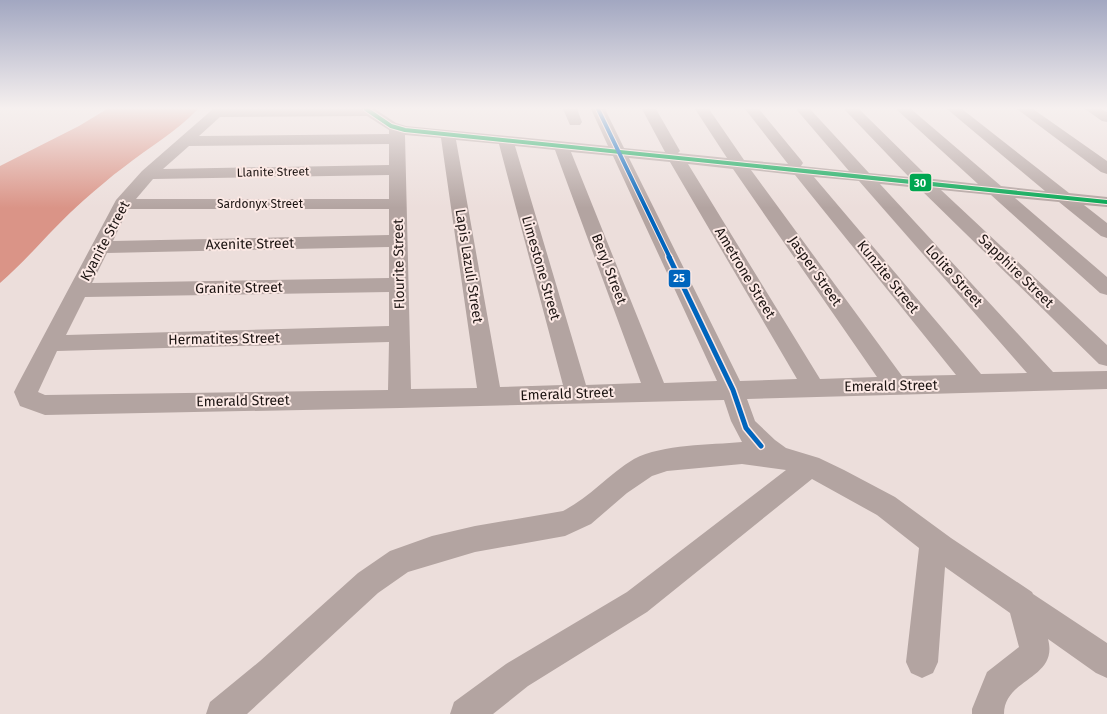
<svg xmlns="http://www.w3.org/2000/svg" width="1107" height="714" font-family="'Fira Sans',sans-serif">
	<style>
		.water { fill: #da9487 }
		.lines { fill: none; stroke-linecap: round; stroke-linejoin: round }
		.minor { fill: #b3a4a1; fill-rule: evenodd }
		.bus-1-casing { stroke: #fce9e5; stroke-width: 6 }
		.bus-2-far1-casing { stroke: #fce9e5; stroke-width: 6 }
		.bus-2-casing { stroke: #fce9e5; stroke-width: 8 }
		.bus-1 { stroke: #00a651; stroke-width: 4 }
		.bus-2-far1 { stroke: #0065bd; stroke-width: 4 }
		.bus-2 { stroke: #0065bd; stroke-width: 5 }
		.labels { text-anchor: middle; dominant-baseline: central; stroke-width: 4; stroke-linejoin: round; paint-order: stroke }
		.far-street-label { font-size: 12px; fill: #1c1412; stroke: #fce9e5 }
		.street-label { font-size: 14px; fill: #1c1412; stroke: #fce9e5 }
		.line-badge { stroke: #fce9e5; stroke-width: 1.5 }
		.badge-label { font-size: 11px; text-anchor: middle; font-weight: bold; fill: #fff }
	</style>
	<rect width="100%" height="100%" fill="#ecdedb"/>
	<!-- water -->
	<path class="water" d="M107 109H198C176 132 149 147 124 167 110 177 97 189 84 200 54 226 30 257 0 283V166L79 126Z"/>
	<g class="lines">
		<!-- minor -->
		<path class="minor" d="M213 109H375L396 123 406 126 608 146 591 109H605L624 148 665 152 642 109H656L680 151 678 153 727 158 695 109H709L744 160 788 164 745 109H759L801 160 803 163 801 166 849 171 796 109H810L869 173 909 177 844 109H859L924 173 926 176 925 178 978 184 896 109H911L1001 186 1045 191 947 109H962L1069 193 1107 197V207L1084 205 1107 223V238L1101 236 1059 202 1015 198 1107 277V295L1100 293 991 195 941 190 1107 345V366L1099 364 919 188 880 184 1053 372 1107 371V389L747 399 755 421 775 440 786 448 819 458 844 470 895 497 951 538 1032 592 1033 594 1107 643V678L1096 673 1048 639C1059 679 1004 678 1004 714H972V709L987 672 1019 647 1010 613 945 567 938 662 933 673 922 678 911 673 906 662 919 548 877 515 812 479 647 612 528 686 493 714H450L454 702 506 664 627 592 786 470 742 464 667 471 652 476 627 493 591 524 565 536 475 552 408 572 378 593 247 714H206L210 702 260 661 358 573 390 551 432 536 475 526 563 511C589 498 609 474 634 459 663 444 710 445 742 442L731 421 724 400 400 408 45 415 20 406 14 392 18 384 116 200 142 171ZM367 116 389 130V134L199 136 220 117ZM405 135 441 138 477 388 411 389ZM456 140 499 144 563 385 500 387ZM389 144V165L163 169 189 146ZM515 146 555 150 641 383 586 385ZM571 152 613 156 717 381 664 383ZM629 158 670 162 797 379 740 381ZM688 164 733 169 877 377 820 379ZM751 170 795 175 956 375 902 376ZM389 175V199H136L153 179ZM814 177 859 181 1027 373 981 374ZM128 209H389V235L113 241ZM389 247V278L92 283 107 253ZM389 292V326L66 335 85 297ZM389 342 388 390 45 395 38 392 57 351Z
			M563 109H577L582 122 580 125H570Z
			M1017 109H1033L1107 161V174L1101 172Z
			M1085 109H1101L1107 112V122L1102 121Z"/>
		<defs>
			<path id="bus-1" d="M366 109 391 126 405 130 1107 202"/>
			<path id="bus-2-far1" d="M598 109 670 258"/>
			<path id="bus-2" d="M669 257 733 390 746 428 761 446"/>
		</defs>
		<!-- bus-1 casing -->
		<use href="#bus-1" class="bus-1-casing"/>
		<!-- bus-2-far1 casing -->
		<use href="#bus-2-far1" class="bus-2-far1-casing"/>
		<!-- bus-2 casing -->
		<use href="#bus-2" class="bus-2-casing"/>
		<!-- bus-1 -->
		<use href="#bus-1" class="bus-1"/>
		<!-- bus-2-far1 -->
		<use href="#bus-2-far1" class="bus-2-far1"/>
		<!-- bus-2 -->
		<use href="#bus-2" class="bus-2"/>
	</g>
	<!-- sky -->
	<linearGradient id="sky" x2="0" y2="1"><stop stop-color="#a2a7c1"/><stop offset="0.52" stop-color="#f6f0ef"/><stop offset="1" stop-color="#f6f0ef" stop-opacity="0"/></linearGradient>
	<rect width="1107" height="208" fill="url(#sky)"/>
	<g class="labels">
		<!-- far-street labels -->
		<g class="far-street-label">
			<text transform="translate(273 172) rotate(-1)">Llanite Street</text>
			<text x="260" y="204">Sardonyx Street</text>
		</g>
		<!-- street labels -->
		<g class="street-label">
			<text transform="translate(105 241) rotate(-62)">Kyanite Street</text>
			<text transform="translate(250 244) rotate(-1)">Axenite Street</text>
			<text transform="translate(399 264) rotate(-91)">Flourite Street</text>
			<text transform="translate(469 266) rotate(81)">Lapis Lazuli Street</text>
			<text transform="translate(541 268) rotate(74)">Limestone Street</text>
			<text transform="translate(609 269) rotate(69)">Beryl Street</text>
			<text transform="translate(815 271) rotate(55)">Jasper Street</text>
			<text transform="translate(1016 271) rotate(44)">Sapphire Street</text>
			<text transform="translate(745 273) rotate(59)">Ametrone Street</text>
			<text transform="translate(954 276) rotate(48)">Lolite Street</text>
			<text transform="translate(888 277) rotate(51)">Kunzite Street</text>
			<text transform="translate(239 288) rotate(-1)">Granite Street</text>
			<text transform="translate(224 339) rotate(-1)">Hermatites Street</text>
			<text transform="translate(891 386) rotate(-1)">Emerald Street</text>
			<text transform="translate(567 394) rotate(-2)">Emerald Street</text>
			<text transform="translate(243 401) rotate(-1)">Emerald Street</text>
		</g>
	</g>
	<g class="line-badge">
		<rect x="909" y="173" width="23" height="19" rx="4" fill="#00a651"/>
		<rect x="668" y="269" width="23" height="19" rx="4" fill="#0065bd"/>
	</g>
	<g class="badge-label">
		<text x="920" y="187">30</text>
		<text x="679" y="282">25</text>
	</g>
</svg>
